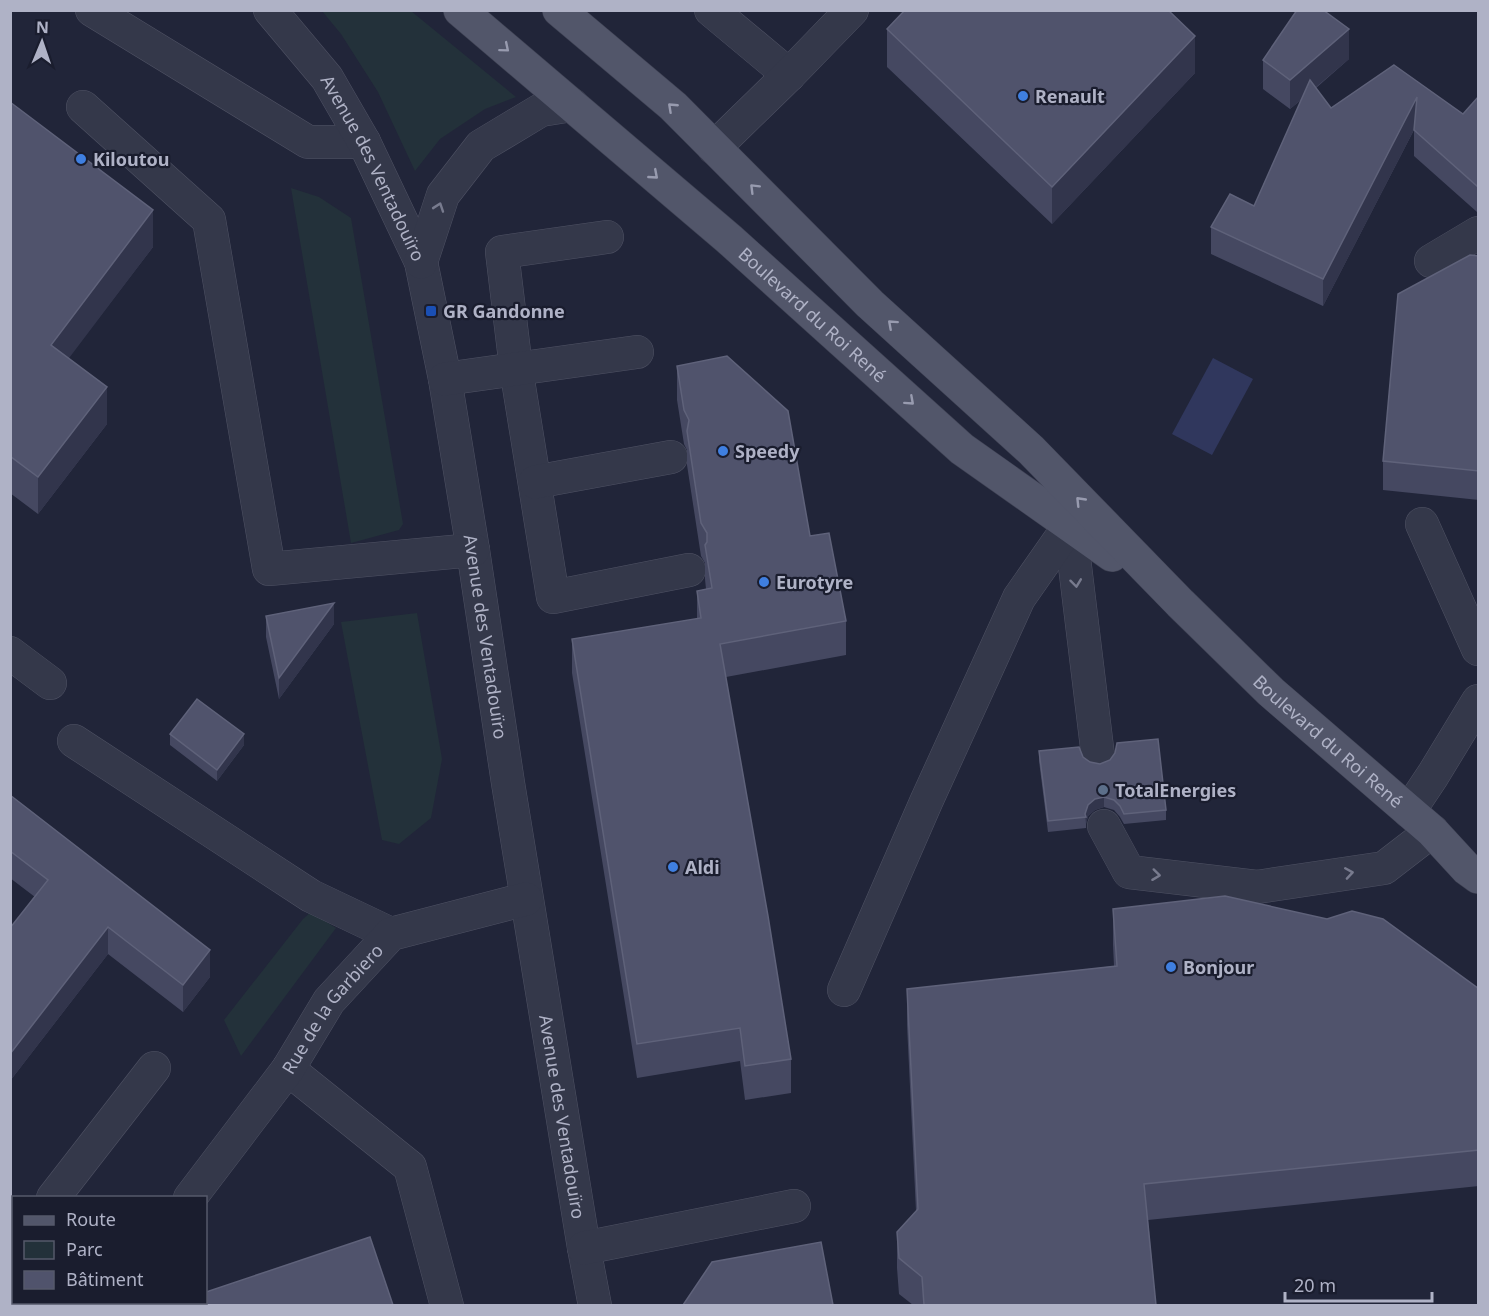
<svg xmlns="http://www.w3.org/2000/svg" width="1489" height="1316" font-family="'Noto Sans',sans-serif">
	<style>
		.green { fill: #23313a }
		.water { fill: #30375d }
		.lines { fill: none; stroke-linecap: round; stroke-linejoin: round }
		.minor-casing { stroke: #4f5264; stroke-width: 34 }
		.major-casing { stroke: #3e4153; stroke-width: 34 }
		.minor { stroke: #34384a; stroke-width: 33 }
		.major { stroke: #52566a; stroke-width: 33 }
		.wall { fill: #454861 }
		.shaded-wall { fill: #32354c }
		.building { fill: #50536c; stroke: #5f627a; stroke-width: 1.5 }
		.oneway { stroke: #989baf }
		.oneway2 { stroke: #787b8e }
		.shop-dot { fill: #3f7fe0; stroke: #1a1d2e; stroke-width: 2 }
		.transit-dot { fill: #1a4fb4; stroke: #1a1d2e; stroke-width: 2 }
		.service-dot { fill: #5c6f8a; stroke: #1a1d2e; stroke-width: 2 }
		.labels { text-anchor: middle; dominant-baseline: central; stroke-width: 4.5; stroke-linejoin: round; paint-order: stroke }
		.poi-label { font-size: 18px; font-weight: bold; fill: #afb2c6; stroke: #1a1d2e; text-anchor: start }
		.street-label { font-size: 18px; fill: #afb2c6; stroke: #1a1d2e }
	</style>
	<rect width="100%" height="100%" fill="#212539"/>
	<!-- green -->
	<path class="green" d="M322 11H411L516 97 485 109 440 139 415 171 378 92 341 34Z
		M291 188 319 197 351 218 403 524 399 530 351 543Z
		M417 613 442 759 431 818 399 844 382 840 341 622Z
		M311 912 336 928 241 1056 224 1020 303 919Z"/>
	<!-- water -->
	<path class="water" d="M1213 358 1253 379 1212 455 1172 434Z"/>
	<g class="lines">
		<defs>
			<g id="minor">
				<path d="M92 10 308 142H364"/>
				<path id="s1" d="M270 10 327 78 364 142 421 262 445 379 473 550 508 783 584 1248 595 1306"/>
				<path d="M711 10 789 75"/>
				<path d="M83 107 209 220 269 569 473 550"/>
				<path d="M714 148 789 75 852 10"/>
				<path d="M607 237 502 252 516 368 553 597 689 570"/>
				<path d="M1431 261 1478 233"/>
				<path d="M421 262 443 195 481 146 541 110 572 105"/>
				<path d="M445 379 637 352"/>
				<path d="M535 482 671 457"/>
				<path d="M1422 524 1478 649"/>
				<path d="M1070 525 1098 756"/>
				<path d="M10 653 50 683"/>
				<path d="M74 741 311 896 391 934"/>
				<path d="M1409 811 1433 775 1478 701"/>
				<path d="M1104 826 1129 872 1257 887 1384 868 1432 831"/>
				<path d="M844 990 926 802 1019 598 1070 525"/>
				<path d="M288 1069 410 1167 447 1306"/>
				<path d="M53 1198 154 1068"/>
				<path id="s2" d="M190 1198 288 1069 329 1001 391 934 526 899"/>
				<path d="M584 1248 794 1206"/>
				<path d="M107 1306 110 1302"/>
			</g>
			<g id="major">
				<path id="s3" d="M460 10 729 239 962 449 1112 555"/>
				<path id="s4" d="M559 10 673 106 870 304 1031 450 1180 603 1271 692 1432 831 1467 869 1478 877"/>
			</g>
		</defs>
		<!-- minor casing -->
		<use href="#minor" class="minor-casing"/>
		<!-- major casing -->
		<use href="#major" class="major-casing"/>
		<!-- minor -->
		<use href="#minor" class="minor"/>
		<!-- major -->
		<use href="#major" class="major"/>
	</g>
	<!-- wall -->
	<path class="wall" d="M887 29 1195 73 1052 224 887 67Z
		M1349 59 1316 88 1331 108 1463 114 1479 96V210L1477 212 1414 156V130L1323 306 1211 254V227L1254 206 1301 100 1290 109 1263 89V60Z
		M10 102 153 247 68 358 107 424 38 514 10 493Z
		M1479 256V500L1383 490V461Z
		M677 366 810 536 846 621V655L726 677 791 1059V1093L745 1100 740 1061 637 1078 572 673V639L697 619V591L706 589 705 579V563L701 556 687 465V450L684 444 677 400Z
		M266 616 334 624 279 699 266 637Z
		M170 734 244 745 217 781 170 745Z
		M1039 751 1083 757 1090 762 1166 810V820L1124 824 1120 817 1114 810 1104 807 1095 810 1088 816 1086 824V828L1048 832 1039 761Z
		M10 795 210 977 183 1012 108 954 10 1081V928L35 897 10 878Z
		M1113 909 1479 989V1186L1148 1220 1156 1305H913L899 1294 897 1268V1232L916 1211 907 1025V989L1114 966 1113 945Z"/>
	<!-- shaded-wall -->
	<path class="shaded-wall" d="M1349 29V59L1290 109V80Z
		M1195 36V73L1052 224V187Z
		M1417 97V124L1323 306V279Z
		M1479 183V210L1477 212V186Z
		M153 210V247L51 382V345Z
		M107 387V424L38 514V477Z
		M334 603V624L279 699V678Z
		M244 734V745L217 781V770Z
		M1104 797V807L1095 810 1088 816 1086 824 1085 814 1088 805 1095 799Z
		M108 927V954L10 1081V1054Z
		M210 950V977L183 1012V985Z"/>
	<!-- building -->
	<path class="building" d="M905 10H1168L1195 36 1052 187 887 29Z
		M1297 10H1323L1349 29 1290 80 1263 60Z
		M1394 65 1463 114 1479 96V183L1477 186 1414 130 1417 97 1323 279 1211 227 1230 194 1254 206 1310 80 1331 108Z
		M10 102 153 210 51 345 107 387 38 477 10 456Z
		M1470 255 1479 256V471L1383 461 1398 294Z
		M727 356 788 411 810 536 829 533 846 621 720 644 768 916 791 1059 745 1066 740 1028 637 1044 572 639 701 618 697 591 712 588 705 545 707 542V533L701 523 687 431 689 420 684 410 677 366Z
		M334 603 279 678 266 616Z
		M197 699 244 734 217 770 170 734Z
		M1158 739 1166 810 1124 814 1120 806 1114 800 1104 797 1095 799 1088 805 1085 814 1086 817 1048 821 1039 751 1079 747 1083 757 1090 762 1100 764 1110 760 1115 753 1117 743Z
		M10 795 210 950 183 985 108 927 10 1054V928L48 880 10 851Z
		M1225 896 1327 919 1352 911 1383 919 1479 989V1150L1144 1184 1156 1305H924L922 1277 899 1258 897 1232 918 1209 907 989 1117 966 1113 909Z
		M370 1237 393 1305H180L183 1302H206V1292Z
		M821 1242 833 1305H683L712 1262Z"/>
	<!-- one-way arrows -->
	<defs><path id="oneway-chevron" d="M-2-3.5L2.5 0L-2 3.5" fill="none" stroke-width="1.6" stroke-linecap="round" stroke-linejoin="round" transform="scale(1.5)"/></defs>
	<g class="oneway">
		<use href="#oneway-chevron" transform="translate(505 48) rotate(40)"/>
		<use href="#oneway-chevron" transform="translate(672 107) rotate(-137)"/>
		<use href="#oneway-chevron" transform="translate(654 175) rotate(41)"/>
		<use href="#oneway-chevron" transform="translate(754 188) rotate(-135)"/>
		<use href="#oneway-chevron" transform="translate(892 324) rotate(-138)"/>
		<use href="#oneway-chevron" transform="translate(910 401) rotate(42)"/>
		<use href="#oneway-chevron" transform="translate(1080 501) rotate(-134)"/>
	</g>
	<g class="oneway2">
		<use href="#oneway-chevron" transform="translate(439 207) rotate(-71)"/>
		<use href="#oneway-chevron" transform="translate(1076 583) rotate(83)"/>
		<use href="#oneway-chevron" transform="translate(1349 873) rotate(-9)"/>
		<use href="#oneway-chevron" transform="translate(1156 875) rotate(7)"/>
	</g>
	<!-- markers -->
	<g class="shop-dot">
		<circle cx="1023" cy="96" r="6"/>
		<circle cx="81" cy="159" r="6"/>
		<circle cx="723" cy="451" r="6"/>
		<circle cx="764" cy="582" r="6"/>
		<circle cx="673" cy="867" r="6"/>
		<circle cx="1171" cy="967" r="6"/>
	</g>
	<rect class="transit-dot" x="425" y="305" width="12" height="12" rx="3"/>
	<circle class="service-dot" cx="1103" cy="790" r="6"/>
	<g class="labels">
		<!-- poi labels -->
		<g class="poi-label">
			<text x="1035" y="96">Renault</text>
			<text x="93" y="159">Kiloutou</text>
			<text x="443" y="311">GR Gandonne</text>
			<text x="735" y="451">Speedy</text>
			<text x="776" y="582">Eurotyre</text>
			<text x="1115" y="790">TotalEnergies</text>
			<text x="685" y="867">Aldi</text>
			<text x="1183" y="967">Bonjour</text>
		</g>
		<!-- street labels -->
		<g class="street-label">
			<text stroke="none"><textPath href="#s1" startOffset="190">Avenue des Ventadouïro</textPath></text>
			<text stroke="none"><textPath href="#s3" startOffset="466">Boulevard du Roi René</textPath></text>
			<text stroke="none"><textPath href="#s1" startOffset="676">Avenue des Ventadouïro</textPath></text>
			<text stroke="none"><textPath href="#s4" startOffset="1062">Boulevard du Roi René</textPath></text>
			<text stroke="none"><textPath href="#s2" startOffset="237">Rue de la Garbiero</textPath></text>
			<text stroke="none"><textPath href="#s1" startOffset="1162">Avenue des Ventadouïro</textPath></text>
		</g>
	</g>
	<!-- border -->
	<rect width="1489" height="1316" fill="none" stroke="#afb2c6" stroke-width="24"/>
	<!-- legend -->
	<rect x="12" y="1196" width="195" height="108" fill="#1a1d2e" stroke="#56596b" stroke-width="1.5"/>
	<rect x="24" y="1216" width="30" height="9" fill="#52566a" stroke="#56596b" stroke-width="1.5"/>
	<text x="66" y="1226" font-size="18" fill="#afb2c6">Route</text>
	<rect x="24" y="1241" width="30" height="18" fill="#23313a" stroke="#56596b" stroke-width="1.5"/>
	<text x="66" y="1256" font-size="18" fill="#afb2c6">Parc</text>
	<rect x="24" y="1271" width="30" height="18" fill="#50536c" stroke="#56596b" stroke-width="1.5"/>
	<text x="66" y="1286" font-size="18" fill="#afb2c6">Bâtiment</text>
	<!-- north arrow -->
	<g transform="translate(42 42) rotate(2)" stroke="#1a1d2e" stroke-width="4.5" paint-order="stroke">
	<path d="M0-4.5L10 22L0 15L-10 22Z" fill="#afb2c6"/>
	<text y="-9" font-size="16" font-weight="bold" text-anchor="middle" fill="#afb2c6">N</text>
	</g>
	<!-- scale -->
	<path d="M1285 1292v9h147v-9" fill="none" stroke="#afb2c6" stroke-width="3"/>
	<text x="1294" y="1292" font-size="18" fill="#afb2c6" stroke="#1a1d2e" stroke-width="4.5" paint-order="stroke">20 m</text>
</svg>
